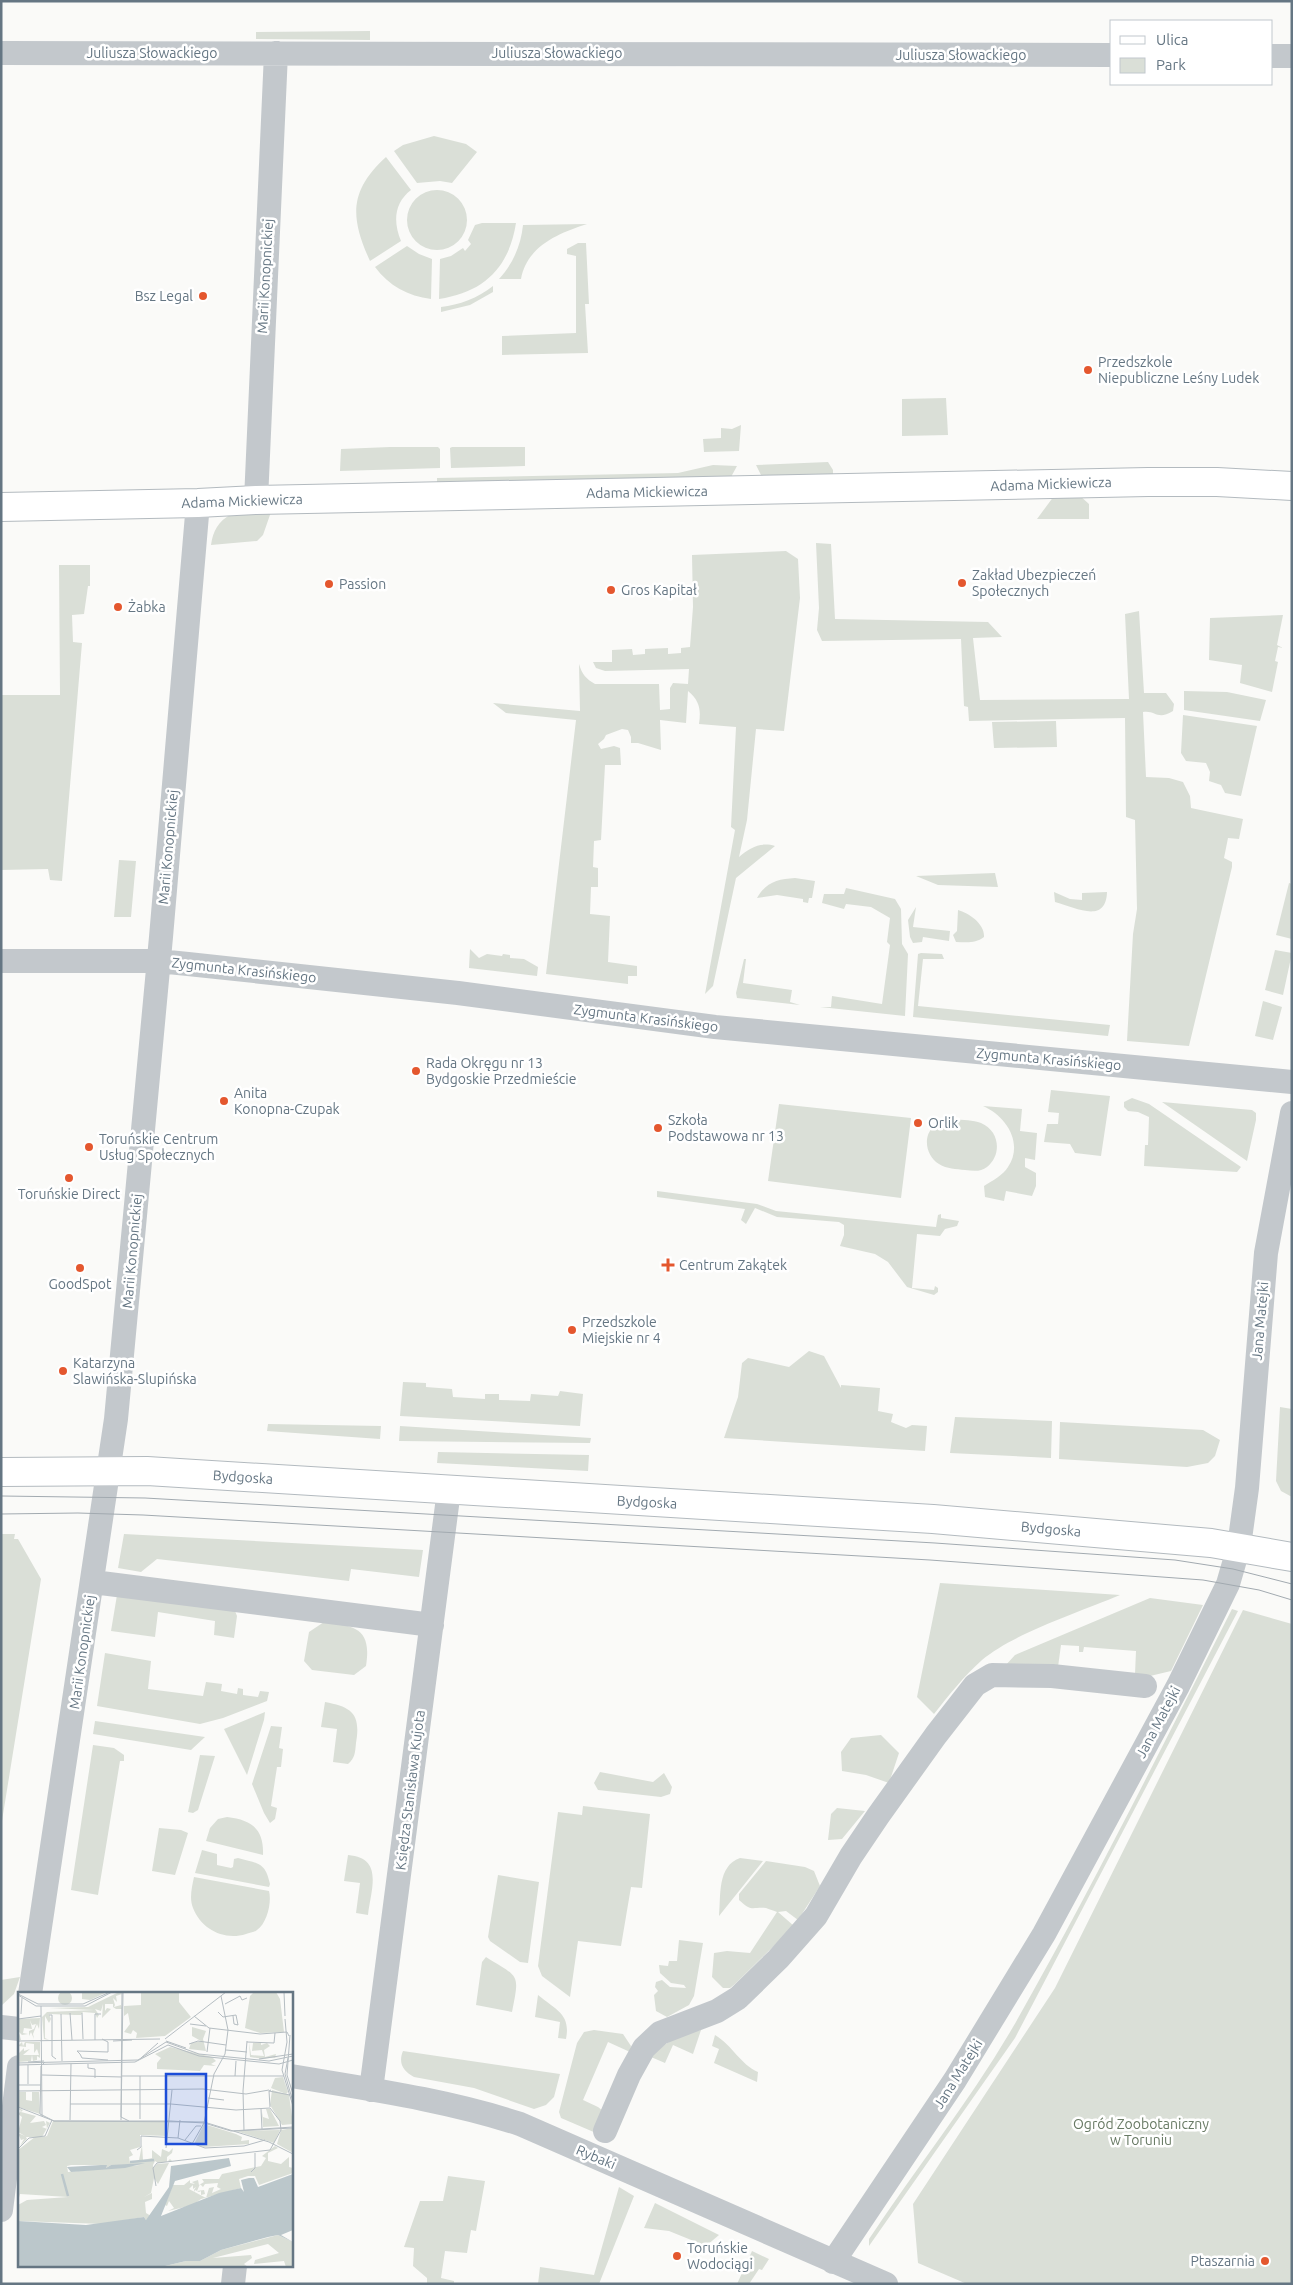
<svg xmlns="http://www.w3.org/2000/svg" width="1293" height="2285" font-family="Ubuntu,sans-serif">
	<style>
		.green { fill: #dadfd7 }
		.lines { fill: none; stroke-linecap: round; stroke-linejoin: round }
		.secondary-casing { stroke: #b3babf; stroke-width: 30 }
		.street { stroke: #c3c8cc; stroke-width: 24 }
		.secondary { stroke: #fff; stroke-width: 28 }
		.tram { stroke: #a2aab0; stroke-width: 1 }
		.poi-dot { fill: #e4572e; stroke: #fff; stroke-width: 2 }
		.labels { text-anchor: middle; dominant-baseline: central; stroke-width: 5; stroke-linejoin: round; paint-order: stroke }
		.street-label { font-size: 14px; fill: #657683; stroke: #fff }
		.poi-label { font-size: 14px; fill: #657683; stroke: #fff; text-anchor: start }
		.park-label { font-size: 14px; fill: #687a64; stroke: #fff }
		.inset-river { fill: none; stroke: #bbc7cb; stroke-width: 2.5 }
		.inset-road { fill: none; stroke: #b5bdc2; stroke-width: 1 }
		.view { fill: #1d4ed8; fill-opacity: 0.15; stroke: #1d4ed8; stroke-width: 2.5 }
		.inset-edge { fill: none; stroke: #657683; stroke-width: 2.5 }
	</style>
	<rect width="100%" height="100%" fill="#fafaf8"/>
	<!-- green -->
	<path class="green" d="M370 31V40L256 39V32Z
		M434 136 466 144 477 152 452 183 440 181 417 183 394 151 403 145Z
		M386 157 411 190C394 203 393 222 401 241L370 261C350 217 349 191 386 157Z
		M407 220a30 30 0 1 1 60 0a30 30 0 1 1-60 0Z
		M482 223H516C509 267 485 292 439 299L440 259 451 256 463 248 465 251 471 244 468 240 475 225Z
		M587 224C559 233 527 246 521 279H499C513 264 521 245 523 225Z
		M578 243H586L589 304H585L588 353 502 355V336L576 333V256L567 254V249Z
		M407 246 419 254 432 259 431 299C408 296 389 286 375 267Z
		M493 286V292L470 305 441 312V307C459 305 478 298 493 286Z
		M946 398 948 435 902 436V399Z
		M741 425 739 451 704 452 703 439 721 438V428L732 429Z
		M390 447H438L440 449V468L340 471 341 449Z
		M452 447H525V466L451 468 450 448Z
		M828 462 833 470V476L762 477 756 465Z
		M713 465 737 466 731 477 437 484V478L678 473Z
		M1079 495 1089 504V519H1037L1054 496Z
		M271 512 263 535 257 541 211 545C213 531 218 521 232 514Z
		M816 543 831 544 835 619 988 622 1002 637 973 638 980 700 1129 699 1125 614 1139 611 1144 693H1166L1174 704 1173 711C1157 721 1156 710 1143 712L1146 777 1169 778 1183 782 1190 796 1191 808 1243 819 1239 839 1228 838 1224 858 1232 862V867L1189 1046 1127 1041 1133 934 1137 909 1135 820 1126 817 1125 718 969 721 968 707 964 706 961 639 822 641 817 630 819 608Z
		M786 551 798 559 800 598 784 731 756 729 747 820 739 857C750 847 761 842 775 846L736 878 713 986 705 994 735 830 731 827 736 727 699 724C701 710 700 701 688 691L686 723 660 720 661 750 638 743H631V737L628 730 622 729 606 735 604 739 598 744 601 749 614 746 620 748 621 765H605L601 840 594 841 593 867 598 868V887H591L590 914 610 916 608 962 637 966V976H628V984L546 974 576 720 506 713 493 703 580 711 579 664C582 674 586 679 595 684H659L660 710 670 709V688L673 683 688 684 689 669 605 671 596 668 593 662H612V650L632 649 633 655 645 654V649L668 648V654L681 653V648L690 647 693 607 692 555Z
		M59 565H90V586H88L84 614 72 615 73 642 82 643 62 881 50 880 48 869 1 870V695H60Z
		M1283 615 1277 645 1283 648 1278 647 1275 661 1278 662 1272 692 1240 683 1242 665 1209 660 1210 618Z
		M1184 691 1227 692 1266 700 1260 721 1184 710Z
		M1183 715 1257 726 1241 796 1225 793 1221 785 1209 781 1210 772 1206 763 1186 761 1181 753Z
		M1056 721 1057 747 994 748 992 722Z
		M119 860 136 861 131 917H114Z
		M995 873 998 887 938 885 916 876Z
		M795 878 815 881 812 898H809L808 903 803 902V899L777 895 757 898C766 882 778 879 795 878Z
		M1289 883 1292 884V939L1276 935Z
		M846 888 895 899 901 909 902 944 908 954 905 1016 820 1007H831L832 996 882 1004 890 945 887 942 890 918 871 907 846 904 844 909 822 903 824 894H844Z
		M1054 892 1070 899 1082 900V893L1107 892C1106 925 1075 907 1055 902Z
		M916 907 913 927 950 931 949 941 923 937 922 942 913 943 910 937 908 920Z
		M958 910C969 913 985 924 984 937 975 944 966 942 956 942L953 935 957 931Z
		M470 949 479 958 487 954 502 956 503 954 510 955V958L524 959 538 967 537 976 469 968Z
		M1275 950 1292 953 1283 995 1265 990Z
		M921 953 942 954 944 959H923L918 1006 1110 1025 1108 1036 913 1017 918 954Z
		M744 959H746L743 983 792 990 790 1002 800 1005 737 998 736 993Z
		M1263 1001 1282 1007 1273 1040 1255 1036Z
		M1051 1090 1110 1096 1101 1156 1075 1153 1070 1144 1044 1142 1047 1124H1058L1059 1113 1048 1112Z
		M1132 1098 1149 1104 1241 1167 1237 1172 1144 1166 1145 1145H1148L1149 1117 1138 1112 1128 1111 1124 1107V1102Z
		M1162 1102 1252 1110 1256 1113V1120L1247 1161Z
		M779 1104 911 1118 901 1198 768 1181Z
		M983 1106 1022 1109 1020 1131 1037 1133 1035 1160 1025 1158V1167L1036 1173V1186L1032 1196 1006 1191 1004 1201 985 1197 984 1186C992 1181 1003 1175 1008 1167 1024 1143 1006 1116 983 1106Z
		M954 1119C963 1120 973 1120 981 1123 1000 1131 1002 1155 987 1167 981 1172 973 1171 965 1170 956 1169 947 1169 939 1164 927 1157 922 1138 933 1127 939 1122 947 1121 954 1119Z
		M657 1191 757 1204 776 1211 936 1227 938 1215 941 1214V1218L959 1221 957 1226 945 1229 940 1236 917 1234 912 1288 934 1290 935 1286 938 1288V1292L934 1295 907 1287 888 1262 875 1254 840 1246 844 1235V1225L839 1222 777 1217 755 1208 746 1224 741 1220 745 1209 657 1197Z
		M809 1351 824 1356 841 1388V1385L880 1388 878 1411 893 1414 891 1422 906 1428 912 1425 927 1426 925 1451 724 1438 738 1397 742 1363 748 1358 789 1367Z
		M403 1382 426 1383V1387L452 1389 453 1397 485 1399V1394H499V1400L530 1401 531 1394 558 1396 560 1391 583 1394 580 1426 400 1416Z
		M1280 1407 1292 1409V1497L1281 1491 1276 1481Z
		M955 1417 1052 1421 1051 1458 950 1453Z
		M1060 1422 1203 1430 1220 1440 1215 1456 1208 1463 1187 1467 1059 1459Z
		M268 1424 381 1426 380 1439 267 1431Z
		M400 1426 591 1438 590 1443 399 1441Z
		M438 1452 589 1455 588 1471 437 1463Z
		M1 1534H15L14 1539H18L41 1579 1 1827Z
		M124 1534 423 1550 419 1577 351 1569 349 1581 157 1559 141 1572 118 1568Z
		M940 1583 1120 1595C1080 1612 1014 1633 982 1660 964 1676 949 1695 934 1714L917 1697Z
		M117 1595 235 1611 237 1616 234 1638 214 1635 215 1621 158 1612 155 1637 111 1631Z
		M1150 1598 1203 1605 1171 1671 1150 1676 1135 1674 1136 1651 1084 1647 1083 1652H1079V1646L1061 1645 1058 1667 1022 1664 1004 1667 1015 1655Z
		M1232 1609 1238 1611 1015 2038 869 2246V2239C916 2168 970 2101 1013 2027 1091 1890 1161 1749 1232 1609Z
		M1243 1610 1292 1624V2284H967L918 2263 913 2204 1055 1988Z
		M324 1622C355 1626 372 1628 366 1666L354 1675 312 1670 304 1661 309 1632Z
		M105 1653 151 1661 148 1689 203 1696 206 1682 222 1684 221 1691 237 1694 238 1688 243 1689V1695L258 1697 260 1691 269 1692 267 1701 223 1718 200 1724 97 1706Z
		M325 1702C352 1707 361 1714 356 1743 355 1753 355 1758 348 1764L333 1762 337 1729 321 1727Z
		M265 1712 264 1720 247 1775 224 1729Z
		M95 1721 205 1737 191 1750 93 1734Z
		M271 1726 282 1727 279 1748 283 1749 281 1767H277L271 1806 277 1808 275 1819 270 1823 264 1813 252 1784Z
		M881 1735 899 1753 889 1783 866 1775 842 1771 841 1752 851 1738Z
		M93 1745 114 1748 124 1755V1761H120L98 1895 71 1890Z
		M200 1755 215 1756 198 1810 193 1813 188 1812Z
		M600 1772 653 1782 664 1773 672 1787 670 1794 661 1797 598 1790 594 1783Z
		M583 1806 650 1814 642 1888 631 1887 621 1946 578 1941 570 1997 542 1976 538 1966 558 1812 582 1815Z
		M837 1808 865 1811 842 1839 828 1840 831 1814Z
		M227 1817C252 1820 264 1829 263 1855L206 1841 210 1828 218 1819Z
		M159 1828 181 1830 188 1833 175 1875 152 1871Z
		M202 1850 217 1854V1865L231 1868 233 1867 234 1859 238 1858C259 1864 265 1862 270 1884L269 1887 195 1873Z
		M348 1855C384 1858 371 1889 368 1915L356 1913 360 1883 344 1881Z
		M740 1858 763 1861 719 1916C721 1896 717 1866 740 1858Z
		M766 1861 805 1867 814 1871 820 1886 798 1920 786 1911 778 1912 794 1926 735 1984 730 1988H723L712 1977 714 1953 727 1951 750 1953 777 1912C774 1911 769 1909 766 1908 751 1907 752 1912 739 1900V1894Z
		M498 1875 539 1882 528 1963 520 1962 490 1941 488 1937Z
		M194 1877 269 1891C272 1902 267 1923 257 1930 255 1932 249 1933 246 1934 224 1941 201 1929 193 1908 189 1898 192 1887 194 1877Z
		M679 1940 703 1943 694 1996 689 2005 667 2017 656 2011 654 1995 658 1991 655 1987 656 1982 662 1980 670 1987 686 1988 684 1985 671 1983 660 1973 659 1965 668 1966 669 1961H677Z
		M486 1957C519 1978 520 1972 512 2012L476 2005 482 1962Z
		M20 1977 14 1994 1 2006V1980Z
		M538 1995C556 2010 571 2014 566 2039L558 2038 560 2022 535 2017Z
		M594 2030 623 2034 631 2046 630 2052 608 2042 583 2100 598 2107 603 2111 596 2133 561 2118 559 2112 577 2043 584 2032Z
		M701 2030 693 2054 673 2045 665 2063 651 2057C666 2041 680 2034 701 2030Z
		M715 2035C732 2045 741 2065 758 2072L757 2082 714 2063 719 2049 712 2046Z
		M403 2051 560 2074 554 2097 546 2105 534 2109 474 2088 414 2077C403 2071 398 2063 403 2051Z
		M448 2176 485 2181 476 2231 471 2230 467 2253 445 2251 441 2278 454 2281V2284H427V2278L413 2266 414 2248 404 2247 420 2201H443Z
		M619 2187 634 2196 599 2284H538L540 2267 594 2275Z
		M655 2203 719 2235 706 2246 669 2231 644 2228Z
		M752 2251 769 2259 762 2270 759 2269 749 2284H737Z"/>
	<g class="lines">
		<defs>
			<path id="secondary" d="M1 507 198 503 256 500 1148 482H1217L1292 486
				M1 1472 147 1471 933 1519 1211 1543 1292 1557"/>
		</defs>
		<!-- secondary casing -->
		<use href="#secondary" class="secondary-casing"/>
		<!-- street -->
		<path class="street" d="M1 53 1112 55
			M1272 56H1292
			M256 500 276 53
			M1 961H158L188 964 458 993 715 1027 1292 1082
			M93 1582 432 1625
			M30 1994 116 1419 161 937 198 503
			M1 2027 19 2029
			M291 2076C368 2089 447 2100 520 2124L886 2284
			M371 2090 449 1490
			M605 2131 629 2075 644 2048 660 2033 717 2011 738 1998 778 1959 816 1916 851 1856 878 1816 936 1735 975 1685 992 1675 1052 1676 1145 1686
			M1 2210 19 2067
			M833 2262 955 2080 1044 1934 1178 1686 1228 1584 1239 1546 1247 1488 1266 1253 1292 1113
			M233 2284 235 2266"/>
		<!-- secondary -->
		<use href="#secondary" class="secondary"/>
		<!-- tram -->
		<path class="tram" d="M1 1496 145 1498 935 1543 1175 1560 1233 1569 1292 1584
			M1 1514 78 1513 143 1515 930 1560 1203 1580 1259 1590 1292 1600"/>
	</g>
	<!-- markers -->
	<g class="poi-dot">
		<circle cx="203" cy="296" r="5"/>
		<circle cx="1088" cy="370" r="5"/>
		<circle cx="962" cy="583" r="5"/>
		<circle cx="329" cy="584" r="5"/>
		<circle cx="611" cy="590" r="5"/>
		<circle cx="118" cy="607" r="5"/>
		<circle cx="416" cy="1071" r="5"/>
		<circle cx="224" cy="1101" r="5"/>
		<circle cx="918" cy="1123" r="5"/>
		<circle cx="658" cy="1128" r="5"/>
		<circle cx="89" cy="1147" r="5"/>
		<circle cx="69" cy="1178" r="5"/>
		<path d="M665.5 1257.5h5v5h5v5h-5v5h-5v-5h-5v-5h5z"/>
		<circle cx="80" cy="1268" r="5"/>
		<circle cx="572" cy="1330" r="5"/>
		<circle cx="63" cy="1371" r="5"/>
		<circle cx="677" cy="2256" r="5"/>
		<circle cx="1265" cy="2261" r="5"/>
	</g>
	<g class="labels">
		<!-- street labels -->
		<g class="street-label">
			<text x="152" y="53">Juliusza Słowackiego</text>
			<text x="557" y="53">Juliusza Słowackiego</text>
			<text x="961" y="55">Juliusza Słowackiego</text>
			<text transform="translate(265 276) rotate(-87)">Marii Konopnickiej</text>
			<text transform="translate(1051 484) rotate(-2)">Adama Mickiewicza</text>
			<text transform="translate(647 492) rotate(-1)">Adama Mickiewicza</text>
			<text transform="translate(242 501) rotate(-2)">Adama Mickiewicza</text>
			<text transform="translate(168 847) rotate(-85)">Marii Konopnickiej</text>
			<text transform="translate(244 970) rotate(6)">Zygmunta Krasińskiego</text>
			<text transform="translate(646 1018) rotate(7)">Zygmunta Krasińskiego</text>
			<text transform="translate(1049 1059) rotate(5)">Zygmunta Krasińskiego</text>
			<text transform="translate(132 1251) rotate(-85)">Marii Konopnickiej</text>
			<text transform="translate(1260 1321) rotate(-85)">Jana Matejki</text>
			<text transform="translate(243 1477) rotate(4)">Bydgoska</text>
			<text transform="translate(647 1502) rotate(3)">Bydgoska</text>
			<text transform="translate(1051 1529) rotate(5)">Bydgoska</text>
			<text transform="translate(82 1652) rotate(-82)">Marii Konopnickiej</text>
			<text transform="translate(1158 1722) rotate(-62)">Jana Matejki</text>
			<text transform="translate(410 1790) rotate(-83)">Księdza Stanisława Kujota</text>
			<text transform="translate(958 2074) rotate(-58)">Jana Matejki</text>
			<text transform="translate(596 2157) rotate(23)">Rybaki</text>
		</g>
		<!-- poi labels -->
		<g class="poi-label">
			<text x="193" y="296" text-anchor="end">Bsz Legal</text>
			<text x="1098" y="362">Przedszkole<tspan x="1098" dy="16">Niepubliczne Leśny Ludek</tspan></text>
			<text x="972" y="575">Zakład Ubezpieczeń<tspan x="972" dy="16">Społecznych</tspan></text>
			<text x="339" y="584">Passion</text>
			<text x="621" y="590">Gros Kapitał</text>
			<text x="128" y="607">Żabka</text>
			<text x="426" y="1063">Rada Okręgu nr 13<tspan x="426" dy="16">Bydgoskie Przedmieście</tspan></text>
			<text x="234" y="1093">Anita<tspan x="234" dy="16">Konopna-Czupak</tspan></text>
			<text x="668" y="1120">Szkoła<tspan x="668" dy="16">Podstawowa nr 13</tspan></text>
			<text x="928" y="1123">Orlik</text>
			<text x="99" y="1139">Toruńskie Centrum<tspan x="99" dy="16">Usług Społecznych</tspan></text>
			<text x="69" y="1194" text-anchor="middle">Toruńskie Direct</text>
			<text x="679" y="1265">Centrum Zakątek</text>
			<text x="80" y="1284" text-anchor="middle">GoodSpot</text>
			<text x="582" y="1322">Przedszkole<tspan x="582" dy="16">Miejskie nr 4</tspan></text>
			<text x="73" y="1363">Katarzyna<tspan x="73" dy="16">Slawińska-Slupińska</tspan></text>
			<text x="687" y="2248">Toruńskie<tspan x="687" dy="16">Wodociągi</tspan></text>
			<text x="1255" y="2261" text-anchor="end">Ptaszarnia</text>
		</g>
		<!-- park labels -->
		<g class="park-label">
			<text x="1141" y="2124">Ogród Zoobotaniczny<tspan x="1141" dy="16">w Toruniu</tspan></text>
		</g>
	</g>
	<!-- overview -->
	<g transform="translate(18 1992)">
		<rect width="275" height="275" fill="#fafaf8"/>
		<path d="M40 6a7 7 0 1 1 14 0a7 7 0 1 1-14 0ZM64 0H87V1L72 8 64 7ZM101 0 104 2 98 4 99 10 95 6 97 13 96 15 103 13 104 17H98L95 15V12H87V19L89 16 93 17 84 26 85 12 83 19 77 17 81 23 79 26 77 21 65 20 63 23H54H57L31 22 33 27 31 31 27 24V46L31 48 26 47 24 25 29 20 76 18 31 16 70 15ZM123 0H161V10L173 25 147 44 118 46 119 41 115 38 113 42 106 40 112 32 110 21 106 24V14L123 13ZM236 0H258L262 7 266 40 242 41 227 36 232 4ZM22 26 21 37 19 32 15 42 16 47 13 40 11 44V39L16 37 18 32 14 33 12 28 14 37 6 36 5 41 10 42 4 43 1 40 3 48H0V27ZM174 35 188 39 185 47 188 59 171 57 173 51 183 49 174 44ZM4 50 5 54 7 50H22V66L19 64V68L15 69 14 63 13 69 0 70V62L6 56V59L12 57 5 63H21L19 57 16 61V52L8 51V55L0 54ZM231 50 233 63 246 64 244 58 234 59 235 51H243V53L249 51 252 54 246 58 247 65 258 62 257 66 263 65 252 66 245 67 232 65ZM152 55 194 65 198 69 193 72 198 74 186 73 182 79 139 77V71L143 66 137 62ZM265 85 270 100 268 102 253 96 257 86ZM254 98 271 103 275 132 264 133 252 113ZM0 100H8V108L14 109V100H9H21L22 122 0 115ZM0 116 5 118 3 120 18 124 12 131 26 129 28 133 24 135 29 137 28 129 32 131 24 145 29 144 35 129H149L148 144 122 143V155L112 158 115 163 111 165 112 171 121 168 124 153 125 168 134 166V158L143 165 144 157 151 160 155 156 154 161 149 165V170L152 167 154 169 140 171 137 169 135 173V176L139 172 151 171 140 192 136 186 133 201 126 205 134 201V207L127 210 128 221 133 224 128 228 126 225 85 232 0 229V213L9 208 50 205 2 202 0 209V158L17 145H8L9 147 2 154 6 147 3 148 0 141 7 144 0 140 4 125 0 122 3 119ZM53 173H83L88 176 93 173H122L50 180 49 174ZM248 117H252L261 134 245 135 244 120 245 125 251 127ZM186 132 218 142 224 145 223 149 231 148V152L186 155 176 152ZM275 136V161L259 152 263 138ZM262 138 256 151 218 139ZM257 154 260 156 250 161V169L263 172 271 165V175L275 176V181L241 193 237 184H230L221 187 223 196 183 207 175 213 150 219 156 216 151 209 149 214 147 213 155 193H166L172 188V191L177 192 174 190 180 188 181 193 186 190 184 187H201L204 182 243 174 248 166 244 164ZM200 191 199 195 203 197 194 201 196 195 191 196 188 206 171 197 175 193V197L178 195 176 198V200L177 198 181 200 183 199V203L187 202 186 198 179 199 182 192 185 195 187 192ZM260 243 275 250V275H268L266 269 236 272 237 268 261 261 250 252 195 266 233 263 234 266 226 272 230 275H143L168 269H182L203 258Z" fill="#dadfd7" fill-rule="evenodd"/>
		<path d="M211 166 213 174 157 189 143 224 201 201 223 196 226 200 223 188 231 186H236L240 195 275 182V238L263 243 275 250 260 243 250 245 203 258 182 269H168L143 275H0V229L68 233 126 225 128 228 151 195 153 174ZM127 171 107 176 53 180 49 175 83 173H89L88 176 93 173Z" fill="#bbc7cb"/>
		<path class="inset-river" d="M112 170 136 168M44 182 50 204"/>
		<path class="inset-road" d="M104 0 103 125 111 129M266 0 267 24M0 2 20 12H65L92 0M0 3 18 14H67L94 0M207 12 222 4 224 8 229 6M23 14 24 124M200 20 205 25 218 23 220 33 216 32 215 24M52 21 54 48M64 21 65 47M3 22 4 6M43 22 44 69M31 23H34V64L38 67M176 24 191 36 242 42 269 40 271 44M0 27 23 24M267 27 269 50 264 78 275 114M172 32 188 34M272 43 269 83 275 102M147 47 208 0M77 48V22H83M0 49 142 47M95 49 114 48M148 49 168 56M229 50 256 51 257 41M171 52 180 49 208 53M208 58 229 60M189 60 192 36M62 62 59 59 90 60V50L84 47M62 62 64 66 90 68M123 66 140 51M270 66 267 82 275 110M241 67 275 62M10 70 26 69M27 70 23 74 22 122 36 129H153L186 131 213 139 275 135M0 71 120 68 148 50 181 62 251 69 275 64M70 72V76L77 77V86M0 73 117 70 150 53 181 64 261 72 275 68M10 73V92M24 83 104 85M104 84H266M217 84 218 69M0 93H23M253 98 251 99 272 103M0 99 185 97 228 102 251 98M251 99 252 115M190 106 206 108M52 112H153L218 118 252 116M0 115 36 129 186 130 251 150 275 162M243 117 244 137M122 127V84M52 128 53 72M103 128 105 0M216 139 275 136M226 139 225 99 229 49M160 146 162 128M167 148 178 134H183M174 152 186 131 196 82 207 62 210 38 203 4M148 156 154 98M0 157 11 146 27 144 34 128M119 158 123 155V144L160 146 187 156 226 154 247 148M233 180 237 176V161M138 194 135 176 139 171 252 158 263 138 262 129 252 116"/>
		<path class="view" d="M148 82H188V152H148Z"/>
		<rect width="275" height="275" class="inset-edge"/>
	</g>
	<!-- border -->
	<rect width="1293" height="2285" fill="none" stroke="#657683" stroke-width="5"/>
	<!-- legend -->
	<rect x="1110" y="20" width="162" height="65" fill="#ffffff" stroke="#c1c8cd"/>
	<rect x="1120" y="36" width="25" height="8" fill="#ffffff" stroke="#c1c8cd"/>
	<text x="1156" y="45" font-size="15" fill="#657683">Ulica</text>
	<rect x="1120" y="58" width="25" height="15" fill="#dadfd7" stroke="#c1c8cd"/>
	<text x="1156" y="70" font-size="15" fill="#657683">Park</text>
</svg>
